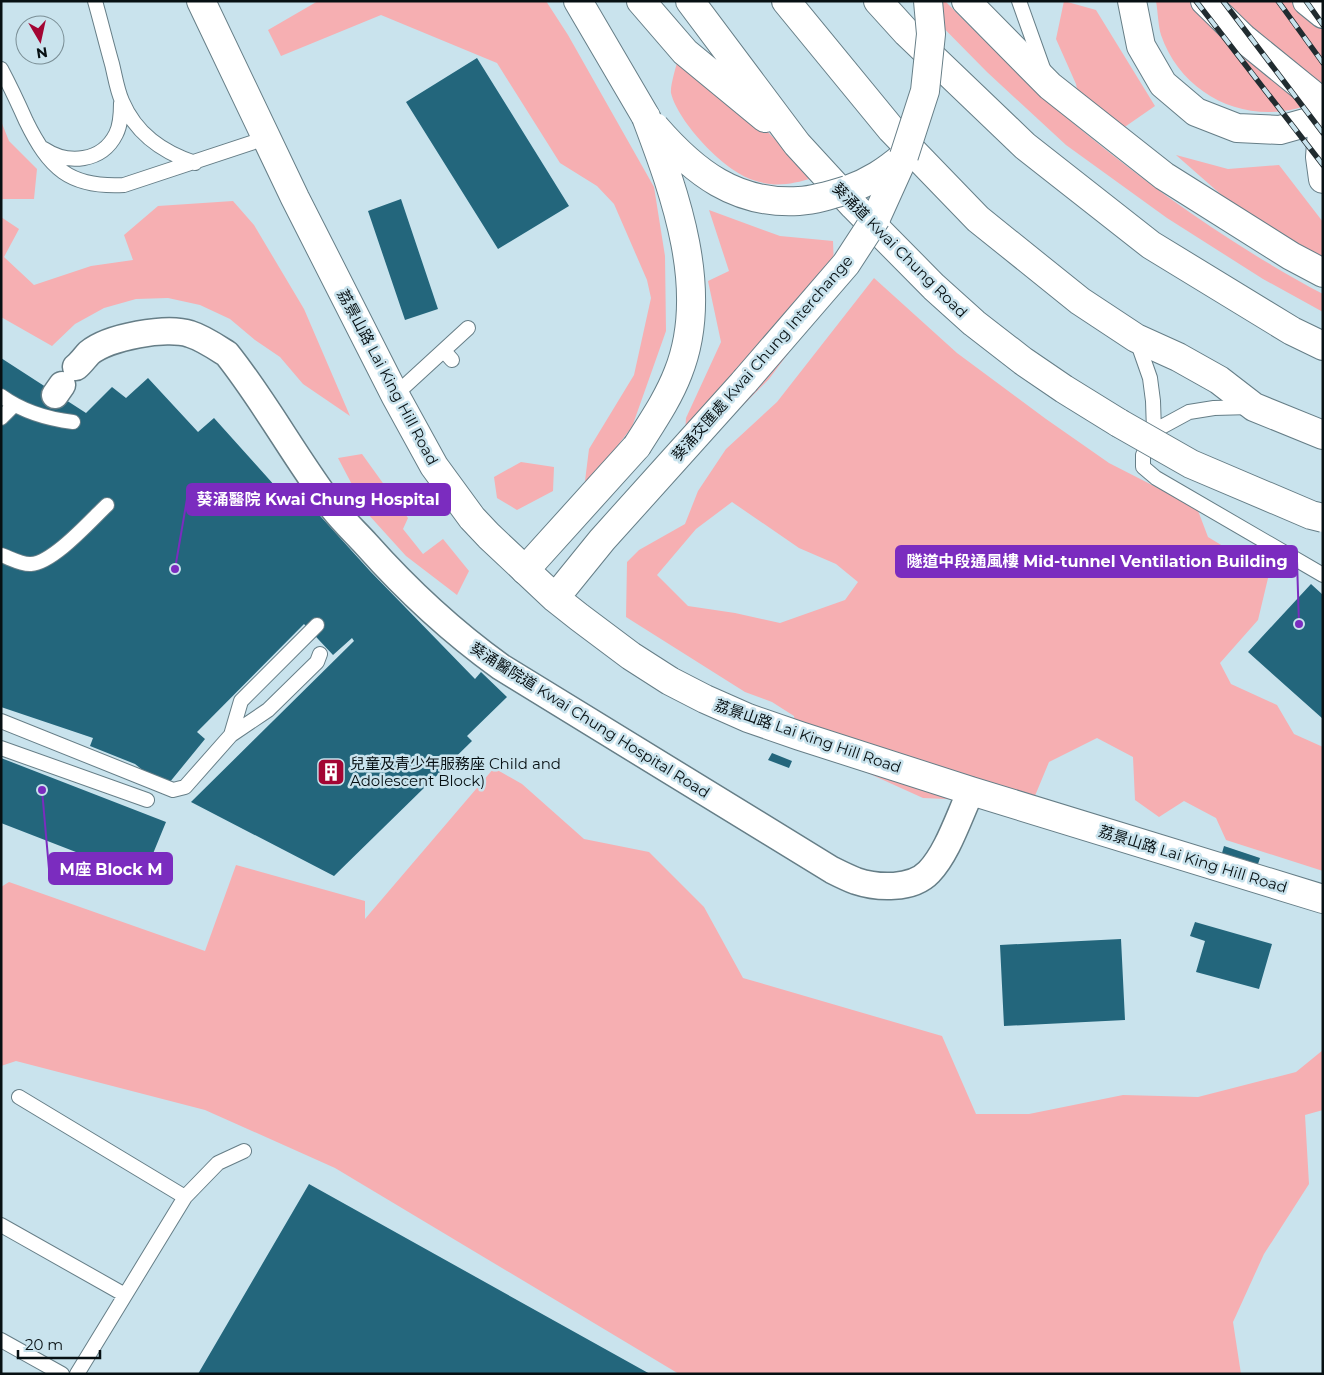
<svg xmlns="http://www.w3.org/2000/svg" width="1324" height="1375" font-family="Montserrat,'Noto Sans TC',sans-serif">
	<style>
		.green { fill: #f6afb2; fill-rule: evenodd }
		.building { fill: #23667c }
		.lines { fill: none; stroke-linecap: round; stroke-linejoin: round }
		.service-casing { stroke: #667e87; stroke-width: 16 }
		.minor-casing { stroke: #667e87; stroke-width: 29 }
		.tertiary-casing { stroke: #667e87; stroke-width: 30 }
		.secondary-casing { stroke: #667e87; stroke-width: 30 }
		.trunk-casing { stroke: #667e87; stroke-width: 30 }
		.motorway-casing { stroke: #667e87; stroke-width: 30 }
		.service { stroke: #fff; stroke-width: 14 }
		.minor { stroke: #fff; stroke-width: 26 }
		.tertiary { stroke: #fff; stroke-width: 28 }
		.secondary { stroke: #fff; stroke-width: 28 }
		.trunk { stroke: #fff; stroke-width: 28 }
		.motorway { stroke: #fff; stroke-width: 28 }
		.rail-casing { stroke: #212c30; stroke-width: 5.5 }
		.rail { stroke: #c9e3ed; stroke-width: 4; stroke-dasharray: 11; stroke-linecap: butt }
		.secondary-bridge-casing { stroke: #667e87; stroke-width: 30; stroke-linecap: butt }
		.trunk-bridge-casing { stroke: #667e87; stroke-width: 30; stroke-linecap: butt }
		.secondary-bridge { stroke: #fff; stroke-width: 28 }
		.trunk-bridge { stroke: #fff; stroke-width: 28 }
		.labels { text-anchor: middle; dominant-baseline: central; stroke-width: 5; stroke-linejoin: round; paint-order: stroke }
		.street-label { font-size: 15px; fill: #071013; stroke: #c9e3ed }
		.poi-label { font-size: 15px; fill: #071013; stroke: #c9e3ed; text-anchor: start }
		.leader { fill: none; stroke: #7b2cbf; stroke-width: 2 }
		.callout-dot { fill: #7b2cbf; stroke: #c9e3ed; stroke-width: 2 }
		.callout { fill: #7b2cbf; stroke: #7b2cbf; stroke-width: 2 }
		.callout-label { font-size: 16px; text-anchor: middle; font-weight: bold; fill: #fff }
	</style>
	<rect width="100%" height="100%" fill="#c9e3ed"/>
	<!-- green -->
	<path class="green" d="M318 1H546L568 35 654 187 665 256 666 331 632 427 584 489 589 449 634 375 651 298 647 280 614 204 597 186 560 163 497 63 381 15 281 56 268 30Z
		M917 1H945C990 46 1035 92 1084 132 1158 193 1238 249 1323 294V312L1263 279 1167 218 1066 145 987 72Z
		M1064 1 1096 10 1155 106 1103 142 1085 129 1076 84 1056 39Z
		M1156 1H1323V98C1261 132 1184 102 1161 35 1158 25 1158 12 1156 1Z
		M678 59 761 125 813 178C792 184 775 188 753 180 724 171 678 122 671 93 670 86 676 67 678 59Z
		M1 121 9 141 37 169 34 199H3L1 200Z
		M1176 155 1228 169 1279 165 1323 222V285L1244 240 1225 198Z
		M233 201 254 225 304 309 350 416 303 384 280 357 255 340 230 319 200 305 168 298 136 299 104 308 75 324 52 346 1 317V217L19 229 4 257 34 285 91 266 133 260 124 235 158 206Z
		M709 210 780 236 833 241 835 291 769 379 683 466 686 418 721 342 708 281 729 271Z
		M874 278 957 353 1046 419 1109 463 1197 508 1208 537 1269 574 1258 620 1220 663 1231 684 1277 705 1294 734 1323 747V871L1226 840 1216 818 1184 801 1159 817 1135 800 1133 757 1097 738 1049 762 1032 803 923 798 797 741 794 716 772 702 745 692 626 617 627 562 639 550 685 524 698 491 726 449 777 402ZM732 502 799 548 836 564 858 582 845 600 780 623 735 613 688 606 657 575 696 529Z
		M362 454 408 518 403 529 423 554 443 539 469 571 457 595 406 556 367 513 338 458Z
		M521 462 554 467 553 491 517 510 497 498 494 477Z
		M494 768 522 784 584 839 649 852 704 907 743 978 942 1036 976 1114H1029L1123 1095 1198 1097 1296 1072 1323 1050V1110L1305 1115 1309 1184 1264 1254 1233 1322 1241 1374H679L335 1168 205 1110 16 1061 1 1066V887L9 882 205 951 236 865 365 901V919Z"/>
	<!-- building -->
	<path class="building" d="M477 58 569 206 498 249 406 102Z
		M401 199 438 309 405 320 368 211Z
		M1 358 86 413 112 387 126 398 148 378 198 432 214 418 284 496 294 487 370 571 475 679 481 672 507 697 467 736 472 741 334 876 191 802 354 641 352 638 333 655 304 624 197 732 205 739 165 788 135 764 90 746 93 738 1 707Z
		M1311 584 1323 595V719L1248 652Z
		M772 753 792 761 789 768 768 760Z
		M1 758 166 822 143 878 1 823Z
		M1224 846 1260 858 1258 864 1222 853Z
		M1195 922 1272 944 1259 989 1196 972 1205 941 1190 936Z
		M1121 939 1125 1020 1004 1026 1000 945Z
		M309 1184 650 1374H198Z"/>
	<g class="lines">
		<defs>
			<path id="service" d="M95 1C101 22 106 43 112 64 115 76 117 90 122 101 136 134 162 152 195 163
				M1019 1 1044 71
				M1 69C10 86 18 103 26 121 49 168 69 188 124 185L266 138
				M44 149C68 165 102 162 116 134 121 124 121 113 121 103
				M1136 338 1150 378 1153 401 1154 431 1143 455V467L1156 478 1323 575
				M444 351 452 360
				M395 395 468 328
				M1 396C23 412 47 419 73 422
				M1 418 14 405
				M1154 431 1189 412 1214 408 1251 407
				M1 555C10 558 22 565 31 564 53 563 90 521 107 505
				M1 721 173 790 185 787 231 735 241 701 317 625
				M231 735 268 710 317 662 320 654
				M1 748 147 800
				M19 1097 185 1197
				M1 1225 125 1295
				M1 1340 62 1374
				M77 1374 185 1197 218 1163 244 1151"/>
			<path id="minor" d="M76 367C81 363 85 357 89 353 108 337 167 326 190 334 203 338 216 347 227 354 266 403 295 458 333 508 343 521 355 532 366 544 407 590 451 631 501 667L832 870C840 874 848 878 856 881 877 888 912 890 929 872 948 852 959 816 971 791
				M55 395 62 385"/>
			<path id="tertiary" d="M1132 1 1141 46 1163 84 1196 112 1237 128 1280 130 1323 118"/>
			<path id="secondary" d="M201 1 295 198 395 395 434 466 472 518 489 536 555 598 579 617 631 656 670 681 705 699 748 718 800 736 971 791 1323 899
				M876 218 904 156
				M555 598 602 540 745 381"/>
			<path id="trunk" d="M578 1 646 117
				M641 1 685 52 765 118
				M690 1 797 144 854 206 934 287 974 323 1023 361 1064 389 1119 423
				M786 1 891 129 978 219 1080 301 1136 338 1178 357 1219 380 1254 407 1323 435
				M878 1 907 33 1025 146 1151 245 1292 331 1323 346
				M966 1 1050 86 1164 176 1291 256 1323 273
				M1323 118 1320 157 1323 179
				M847 190C870 182 886 171 904 156
				M525 570 637 446"/>
			<path id="motorway" d="M1205 1 1243 38 1323 103
				M1307 1 1323 14"/>
		</defs>
		<!-- service casing -->
		<use href="#service" class="service-casing"/>
		<!-- minor casing -->
		<use href="#minor" class="minor-casing"/>
		<!-- tertiary casing -->
		<use href="#tertiary" class="tertiary-casing"/>
		<!-- secondary casing -->
		<use href="#secondary" class="secondary-casing"/>
		<!-- trunk casing -->
		<use href="#trunk" class="trunk-casing"/>
		<!-- motorway casing -->
		<use href="#motorway" class="motorway-casing"/>
		<!-- service -->
		<use href="#service" class="service"/>
		<!-- minor -->
		<use href="#minor" class="minor"/>
		<!-- tertiary -->
		<use href="#tertiary" class="tertiary"/>
		<!-- secondary -->
		<use href="#secondary" class="secondary"/>
		<!-- trunk -->
		<use href="#trunk" class="trunk"/>
		<!-- motorway -->
		<use href="#motorway" class="motorway"/>
		<defs>
			<path id="rail" d="M1196 1 1323 165
				M1223 1 1323 133
				M1278 1 1323 63
				M1306 1 1323 25"/>
		</defs>
		<!-- rail casing -->
		<use href="#rail" class="rail-casing"/>
		<!-- rail -->
		<use href="#rail" class="rail"/>
		<defs>
			<path id="secondary-bridge" d="M904 156 925 91 931 34 928 1
				M745 381 846 264 876 218"/>
			<path id="trunk-bridge" d="M655 127C694 172 736 205 799 201 815 200 831 195 847 190
				M1119 423 1191 464 1311 515 1323 518
				M637 446C652 422 668 399 678 373 711 291 675 194 646 117"/>
		</defs>
		<!-- secondary-bridge casing -->
		<use href="#secondary-bridge" class="secondary-bridge-casing"/>
		<!-- trunk-bridge casing -->
		<use href="#trunk-bridge" class="trunk-bridge-casing"/>
		<!-- secondary-bridge -->
		<use href="#secondary-bridge" class="secondary-bridge"/>
		<!-- trunk-bridge -->
		<use href="#trunk-bridge" class="trunk-bridge"/>
	</g>
	<!-- icons -->
	<defs>
		<symbol id="building-square" viewBox="-11 -11 22 22"><rect x="-9" y="-9" width="18" height="18" rx="4" fill="#a30533" stroke="#c9e3ed"/><path d="M-4-6H4V6H1V3H-1V6H-4ZM-2.5-4.3h1.7v1.8h-1.7ZM.8-4.3h1.7v1.8H.8ZM-2.5-1h1.7V.8h-1.7ZM.8-1h1.7V.8H.8Z" fill="#fff"/></symbol>
	</defs>
	<g fill-rule="evenodd">
		<use href="#building-square" x="315" y="756" width="32" height="32"/>
	</g>
	<g class="labels">
		<!-- street labels -->
		<g class="street-label">
			<text transform="translate(900 250) rotate(45)">葵涌道 Kwai Chung Road</text>
			<text transform="translate(762 358) rotate(-49)">葵涌交匯處 Kwai Chung Interchange</text>
			<text transform="translate(388 377) rotate(62)">荔景山路 Lai King Hill Road</text>
			<text transform="translate(590 720) rotate(32)">葵涌醫院道 Kwai Chung Hospital Road</text>
			<text transform="translate(808 736) rotate(19)">荔景山路 Lai King Hill Road</text>
			<text transform="translate(1193 859) rotate(17)">荔景山路 Lai King Hill Road</text>
		</g>
		<!-- poi labels -->
		<g class="poi-label">
			<text x="350" y="763">兒童及青少年服務座 Child and<tspan x="350" dy="17">Adolescent Block)</tspan></text>
		</g>
	</g>
	<!-- callouts -->
	<path class="leader" d="M175 569L187 499M1299 624L1297 561M42 790L49 869"/>
	<g class="callout-dot">
		<circle cx="175" cy="569" r="5"/>
		<circle cx="1299" cy="624" r="5"/>
		<circle cx="42" cy="790" r="5"/>
	</g>
	<g class="callout">
		<rect x="187" y="484" width="263" height="31" rx="5"/>
		<rect x="896" y="546" width="401" height="31" rx="5"/>
		<rect x="49" y="853" width="123" height="31" rx="5"/>
	</g>
	<g class="callout-label">
		<text x="318" y="505">葵涌醫院 Kwai Chung Hospital</text>
		<text x="1097" y="567">隧道中段通風樓 Mid-tunnel Ventilation Building</text>
		<text x="111" y="875">M座 Block M</text>
	</g>
	<!-- border -->
	<rect width="1324" height="1375" fill="none" stroke="#071013" stroke-width="5"/>
	<!-- north arrow -->
	<g transform="translate(40 40) rotate(171)"><circle r="24" fill="#c9e3ed" stroke="#7b8f96"/>
	<path d="M0-4L9 19L0 12L-9 19Z" fill="#a30533"/>
	<text y="-8" font-size="14" font-weight="bold" text-anchor="middle" fill="#071013">N</text>
	</g>
	<!-- scale -->
	<path d="M18 1350v8h82v-8" fill="none" stroke="#071013" stroke-width="2.5"/>
	<text x="25" y="1350" font-size="15" fill="#071013" stroke="#c9e3ed" stroke-width="4" paint-order="stroke">20 m</text>
</svg>
